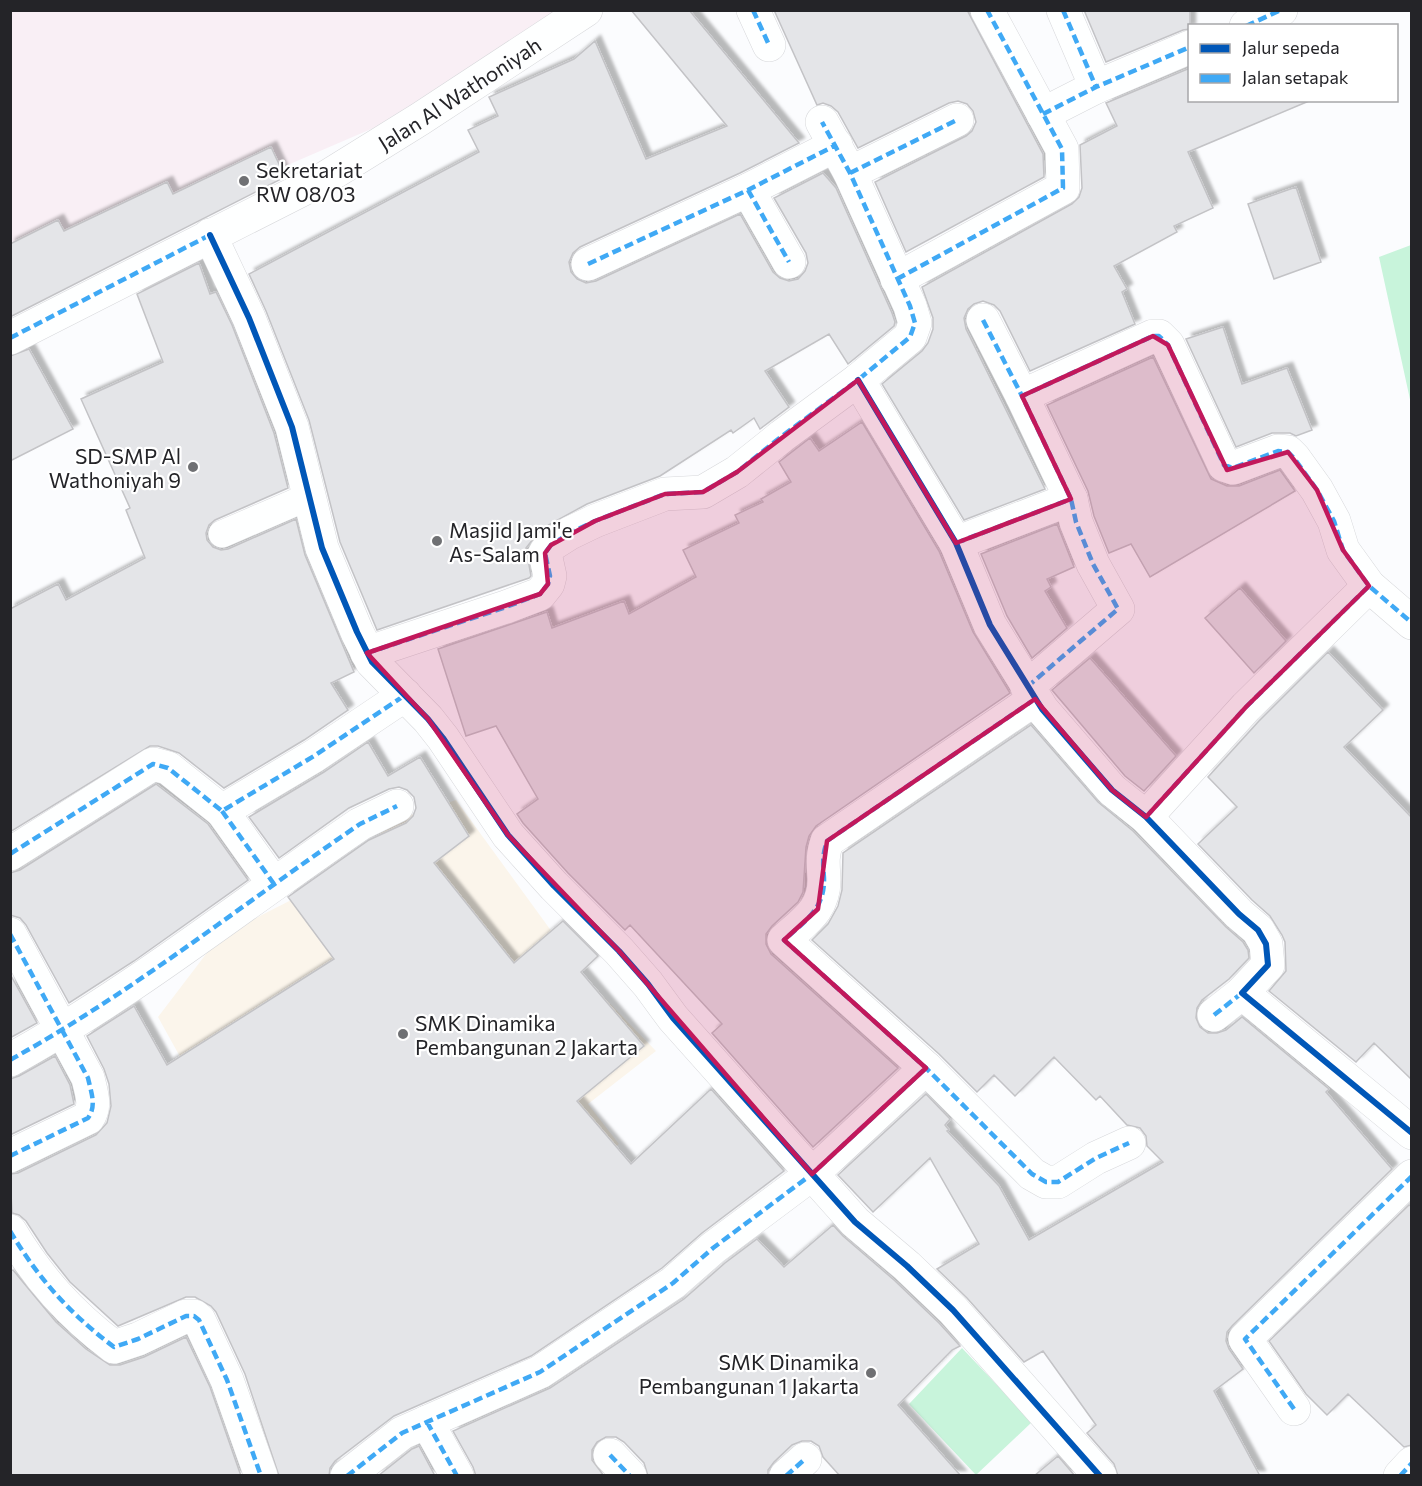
<svg xmlns="http://www.w3.org/2000/svg" width="1422" height="1486" font-family="Commissioner,sans-serif">
	<style>
		.industrial { fill: #f9eff5 }
		.education { fill: #fbf5eb }
		.green { fill: #c8f4db }
		.building { fill: #e4e5e8; stroke: #c3c3c6; stroke-width: 1.5; filter: url(#shadow) }
		.lines { fill: none; stroke-linecap: round; stroke-linejoin: round }
		.service-casing { stroke: #d7d8db; stroke-width: 28 }
		.minor-casing { stroke: #d7d8db; stroke-width: 34 }
		.service { stroke: #feffff; stroke-width: 27 }
		.minor { stroke: #feffff; stroke-width: 33 }
		.quiet { stroke: #3fa9f5; stroke-width: 4.5; stroke-dasharray: 9 4.5; stroke-linecap: butt }
		.cycleway-casing { stroke: #fff; stroke-width: 10 }
		.cycleway { stroke: #0057b8; stroke-width: 6 }
		.marked { fill: #c2185b; fill-opacity: 0.2; stroke: #c2185b; stroke-width: 4.5; stroke-linejoin: round }
		.poi-dot { fill: #6f7073; stroke: #fff; stroke-width: 2 }
		.labels { text-anchor: middle; dominant-baseline: central; stroke-width: 4.5; stroke-linejoin: round; paint-order: stroke }
		.street-label { font-size: 21px; fill: #242428; stroke: #fff }
		.poi-label { font-size: 21px; fill: #242428; stroke: #fff; text-anchor: start }
	</style>
	<defs>
		<filter id="shadow"><feDropShadow dx="5.5" dy="-5.5" stdDeviation="1.5" flood-color="#0004"/></filter>
	</defs>
	<rect width="100%" height="100%" fill="#fbfcfe"/>
	<!-- industrial -->
	<path class="industrial" d="M11 11H567L399 117 11 284Z"/>
	<!-- education -->
	<path class="education" d="M456 800 587 980 656 1051 588 1104 619 1144 561 1192 220 1129 158 1017 219 937 303 894 345 858 404 817Z"/>
	<!-- green -->
	<path class="green" d="M1411 245V404L1379 257Z
		M962 1348 1032 1422 976 1475 909 1404Z"/>
	<!-- building -->
	<path class="building" d="M631 10H689L799 143 740 173 580 247 573 253 569 262 571 272 577 279 586 283 596 281 740 214 773 272 780 278 789 281 798 279 805 271 808 263 806 253 774 198 823 173 836 188 892 313 895 322 894 326 848 364 829 334 765 371 789 407 760 429 754 418 733 433 731 430 660 476 587 504 541 529 526 548 531 576 529 578 377 630 340 542 309 420 266 311 249 274 479 152 468 130 498 116 489 97 574 59 595 41 646 159 727 126Z
		M774 10H967L1043 154 1044 177 906 252 875 182 966 136 972 131 976 122 973 111 967 104 958 101 949 103 858 148 838 112 831 106 823 103 817 105Z
		M1084 10H1190V29L1183 30 1106 62Z
		M1190 68V100L1309 101 1188 152 1213 208 1174 226 1177 232 1114 266 1127 289 1122 292 1135 324 1030 371 1000 311 994 305 983 301 974 304 968 309 964 318 966 329 1045 489 964 520 882 384 922 351 928 343 933 329V318L922 287 1072 204 1079 197 1082 188 1080 145 1117 126 1106 103Z
		M271 147 285 177 10 317V244L58 220 64 231 167 182 173 194Z
		M1296 187 1321 262 1274 279 1248 204Z
		M199 263 210 294 216 292 232 325 274 433 288 488 215 520 209 525 206 533 207 540 213 547 221 550 228 549 296 519 305 555 354 672 331 683 348 710 304 740 224 788 179 753 158 746H150L10 832V609L58 584 66 600 145 558 126 510 130 508 81 399 163 362 137 294Z
		M1223 327 1242 384 1287 368 1312 430 1296 436 1290 433H1272L1236 447 1186 339Z
		M29 349 73 429 10 461V356Z
		M1153 357 1211 479 1227 486H1239L1280 470 1295 491 1150 577 1131 544 1109 553 1094 516 1088 491 1047 405Z
		M862 422 939 551 973 632 1010 693 816 826 809 836 806 847 803 892 798 902 772 926 766 934V944L771 954 898 1068 813 1147 712 1033 722 1024 630 925 625 930 568 873 523 823 517 814 538 799 496 726 466 736 438 649 547 612 552 628 624 601 629 614 696 577 683 550 739 523 735 515 763 502 761 499 791 482 779 462 810 438 819 451Z
		M1057 524 1074 567 1047 579 1051 587 1045 591 1067 628 1032 658 1007 616 981 554Z
		M1240 588 1286 641 1254 673 1205 618Z
		M1328 652 1383 710 1344 747 1412 818V1080L1374 1043 1356 1062 1269 991 1286 971 1285 942 1282 935 1270 916 1252 900 1198 844 1237 807 1208 777 1259 721Z
		M1090 658 1176 756 1144 791 1125 776 1052 690Z
		M1031 725 1098 802 1133 831 1226 927 1243 942 1248 950 1249 958 1229 979 1202 1000 1197 1008 1196 1018 1200 1027 1208 1033H1217L1226 1030 1242 1017 1329 1089 1326 1092 1392 1169 1232 1326 1227 1332 1226 1341 1229 1349 1243 1369 1214 1391 1260 1476H1118L1114 1464 1087 1433 1096 1425 1043 1351 1024 1362 967 1298 937 1269 979 1244 930 1158 873 1212 838 1175 926 1094 950 1119 945 1125 949 1130 947 1131 999 1186 1029 1240 1163 1162 1147 1146 1146 1136 1140 1128 1127 1125 1100 1096 1096 1100 1054 1057 1015 1096 994 1075 977 1092 939 1054 812 940 828 924 838 906 842 890 843 853Z
		M368 742 388 776 420 757 469 836 434 863 514 963 563 921 598 956 581 972 644 1046 577 1101 631 1164 711 1089 784 1171 702 1233 662 1268 531 1356 394 1416 335 1461 330 1468 329 1476H279L245 1374 216 1312 211 1306 195 1297H186L118 1326 70 1282 47 1253 26 1221 19 1215 12 1213 10 1174 18 1173 96 1135 107 1123 111 1106 109 1084 104 1069 87 1036 134 1006 167 1065 334 959 288 897 369 840 406 823 413 816 416 808 414 797 407 790 399 787 389 789 349 808 279 858 249 817 324 772Z
		M156 784 208 824 248 880 134 961 69 1003 26 925 20 918 10 915V873L20 870Z
		M10 974 37 1023 10 1038Z
		M55 1056 70 1085 74 1104 10 1135V1079L19 1076Z
		M1409 1205 1412 1207V1445L1404 1447 1348 1394 1327 1415 1306 1394 1269 1341Z
		M833 1225 843 1236 894 1280 939 1323 960 1346 952 1350 898 1405 961 1476H840L823 1457 819 1446 811 1441H802L792 1445 774 1462 768 1470V1476H648L644 1463 624 1442 616 1437H606L597 1442 592 1450V1460L604 1476H476L473 1467 453 1431 550 1388 684 1299 725 1263 757 1239 784 1267Z
		M13 1270 56 1322 86 1349 110 1365H120L144 1357 186 1337 210 1387 241 1476H10V1271Z
		M419 1446 435 1476H378L412 1449Z
		M1058 1456 1075 1476H1034Z"/>
	<g class="lines">
		<defs>
			<path id="service" d="M222 534 310 496"/>
			<g id="minor">
				<path d="M753 10 769 45"/>
				<path d="M1063 10 1096 87"/>
				<path d="M1246 26 1281 10"/>
				<path d="M1043 114 1096 87 1190 47"/>
				<path d="M850 173 957 120"/>
				<path d="M748 190 789 262"/>
				<path d="M210 235 249 318 292 427 322 548 357 632 372 662 428 719 443 738 508 835 554 886 619 951 648 984 673 1018 855 1222 907 1266 953 1310 1100 1476"/>
				<path d="M588 264 748 190 836 145"/>
				<path d="M897 279 1063 188 1062 149 987 10"/>
				<path d="M983 320 1022 396"/>
				<path id="s1" d="M10 338 325 178 420 119 586 10"/>
				<path d="M858 380 956 543 990 625 1042 709 1112 790 1146 817 1239 914 1258 930 1266 944 1268 965 1242 993 1412 1133"/>
				<path d="M956 543 1071 499"/>
				<path d="M367 653 506 607 540 594 548 584 550 576 545 553 551 545 570 533 595 521 665 494 703 492 737 472 782 436 858 380 910 337 915 323 910 306 850 173 822 122"/>
				<path d="M1027 687 1118 609 1093 564 1076 522 1071 499 1022 396 1153 336H1159L1168 345 1224 465 1233 468 1278 451 1288 452 1294 458 1317 490 1334 521 1343 550 1369 586 1412 623"/>
				<path d="M1035 699 827 841C822 856 823 863 824 878 825 909 805 921 784 940L926 1068 1032 1174 1046 1182H1058L1096 1158 1129 1143"/>
				<path d="M222 811 274 884"/>
				<path d="M1146 817 1246 707 1369 586"/>
				<path d="M10 854 153 764 168 768 222 811 314 756 405 695"/>
				<path d="M10 934 88 1078C91 1092 97 1106 88 1118L10 1156"/>
				<path d="M1214 1015 1242 993"/>
				<path d="M10 1060C133 992 244 903 360 824L397 806"/>
				<path d="M10 1231C38 1278 70 1314 114 1347L138 1339 186 1316H194L199 1320 227 1380 261 1476"/>
				<path d="M1294 1409 1245 1339 1412 1176"/>
				<path d="M427 1422 457 1476"/>
				<path d="M610 1455 630 1476"/>
				<path d="M347 1476 402 1433 540 1372 673 1283 713 1248 812 1174 926 1068"/>
				<path d="M786 1476 805 1459"/>
				<path d="M1400 1476 1412 1463"/>
			</g>
		</defs>
		<!-- service casing -->
		<use href="#service" class="service-casing"/>
		<!-- minor casing -->
		<use href="#minor" class="minor-casing"/>
		<!-- service -->
		<use href="#service" class="service"/>
		<!-- minor -->
		<use href="#minor" class="minor"/>
		<!-- quiet -->
		<path class="quiet" d="M753 10 769 45
			M1063 10 1096 87
			M1246 26 1281 10
			M1043 114 1096 87 1190 47
			M850 173 957 120
			M748 190 789 262
			M588 264 748 190 836 145
			M897 279 1063 188 1062 149 987 10
			M983 320 1022 396
			M10 338 210 235
			M956 543 1071 499
			M367 653 506 607 540 594 548 584 550 576 545 553 551 545 570 533 595 521 665 494 703 492 737 472 782 436 858 380 910 337 915 323 910 306 850 173 822 122
			M1027 687 1118 609 1093 564 1076 522 1071 499 1022 396 1153 336H1159L1168 345 1224 465 1233 468 1278 451 1288 452 1294 458 1317 490 1334 521 1343 550 1369 586 1412 623
			M1035 699 827 841C822 856 823 863 824 878 825 909 805 921 784 940L926 1068 1032 1174 1046 1182H1058L1096 1158 1129 1143
			M222 811 274 884
			M1146 817 1246 707 1369 586
			M10 854 153 764 168 768 222 811 314 756 405 695
			M10 934 88 1078C91 1092 97 1106 88 1118L10 1156
			M1214 1015 1242 993
			M10 1060C133 992 244 903 360 824L397 806
			M10 1231C38 1278 70 1314 114 1347L138 1339 186 1316H194L199 1320 227 1380 261 1476
			M1294 1409 1245 1339 1412 1176
			M427 1422 457 1476
			M610 1455 630 1476
			M347 1476 402 1433 540 1372 673 1283 713 1248 812 1174 926 1068
			M786 1476 805 1459
			M1400 1476 1412 1463"/>
		<defs>
			<path id="cycleway" d="M210 235 249 318 292 427 322 548 357 632 372 662 428 719 443 738 508 835 554 886 619 951 648 984 673 1018 855 1222 907 1266 953 1310 1100 1476
				M858 380 956 543 990 625 1042 709 1112 790 1146 817 1239 914 1258 930 1266 944 1268 965 1242 993 1412 1133"/>
		</defs>
		<!-- cycleway casing -->
		<use href="#cycleway" class="cycleway-casing"/>
		<!-- cycleway -->
		<use href="#cycleway" class="cycleway"/>
	</g>
	<!-- marked area -->
	<path class="marked" d="M1153 336 1168 345 1227 470 1288 452 1317 490 1343 550 1369 586 1246 707 1146 817 1112 790 1035 699 827 841 818 909 784 940 926 1068 812 1174 619 951 508 835 428 719 367 653 540 594 548 584 545 553 551 545 595 521 665 494 703 492 737 472 858 380 956 543 1071 499 1022 396Z"/>
	<!-- markers -->
	<g class="poi-dot">
		<circle cx="244" cy="181" r="6"/>
		<circle cx="193" cy="467" r="6"/>
		<circle cx="437" cy="541" r="6"/>
		<circle cx="403" cy="1034" r="6"/>
		<circle cx="871" cy="1373" r="6"/>
	</g>
	<g class="labels">
		<!-- street labels -->
		<g class="street-label">
			<text stroke="none"><textPath href="#s1" startOffset="512">Jalan Al Wathoniyah</textPath></text>
		</g>
		<!-- poi labels -->
		<g class="poi-label">
			<text x="256" y="169">Sekretariat<tspan x="256" dy="24">RW 08/03</tspan></text>
			<text x="181" y="455" text-anchor="end">SD-SMP Al<tspan x="181" dy="24">Wathoniyah 9</tspan></text>
			<text x="449" y="529">Masjid Jami'e<tspan x="449" dy="24">As-Salam</tspan></text>
			<text x="415" y="1022">SMK Dinamika<tspan x="415" dy="24">Pembangunan 2 Jakarta</tspan></text>
			<text x="859" y="1361" text-anchor="end">SMK Dinamika<tspan x="859" dy="24">Pembangunan 1 Jakarta</tspan></text>
		</g>
	</g>
	<!-- border -->
	<rect width="1422" height="1486" fill="none" stroke="#242428" stroke-width="24"/>
	<!-- legend -->
	<rect x="1188" y="24" width="210" height="78" fill="#ffffff" stroke="#a7a7a9" stroke-width="1.5"/>
	<rect x="1200" y="44" width="30" height="9" fill="#0057b8" stroke="#a7a7a9" stroke-width="1.5"/>
	<text x="1242" y="54" font-size="18" fill="#242428">Jalur sepeda</text>
	<rect x="1200" y="74" width="30" height="9" fill="#3fa9f5" stroke="#a7a7a9" stroke-width="1.5"/>
	<text x="1242" y="84" font-size="18" fill="#242428">Jalan setapak</text>
</svg>
